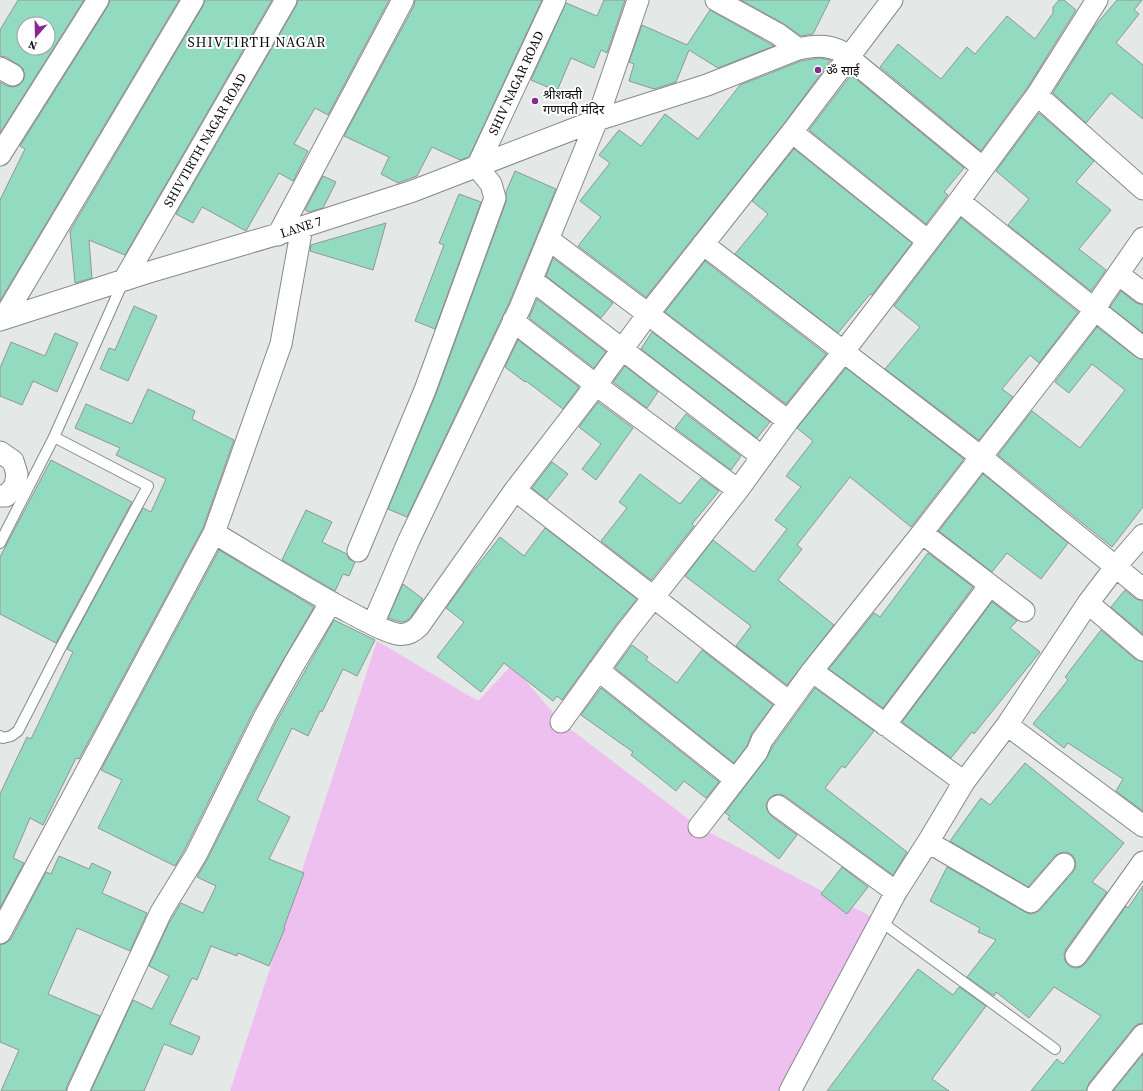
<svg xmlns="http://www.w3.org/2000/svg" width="1143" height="1091" font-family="'Source Serif 4','Noto Sans Devanagari',serif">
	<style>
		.green { fill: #eec0f0 }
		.building { fill: #92dbc1; stroke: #929694; fill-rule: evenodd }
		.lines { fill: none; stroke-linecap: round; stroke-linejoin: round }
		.lane-casing { stroke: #868a89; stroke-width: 12 }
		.street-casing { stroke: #868a89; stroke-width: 23 }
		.lane { stroke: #fff; stroke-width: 10 }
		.street { stroke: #fff; stroke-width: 21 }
		.poi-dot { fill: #89268f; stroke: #fff; stroke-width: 1.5 }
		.labels { text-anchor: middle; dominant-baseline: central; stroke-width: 4; stroke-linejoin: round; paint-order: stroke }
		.poi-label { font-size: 13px; fill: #0b0c0c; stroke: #fff; text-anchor: start }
		.street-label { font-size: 13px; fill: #0b0c0c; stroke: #fff }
		.neighbourhood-label { font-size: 14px; letter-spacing: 1px; fill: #0b0c0c; stroke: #fff }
	</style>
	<rect width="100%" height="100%" fill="#e4e8e7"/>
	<!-- green -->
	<path class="green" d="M377 641 478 701 512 665 561 722 699 827 880 921 783 1091H230Z"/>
	<!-- building -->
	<path class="building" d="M18 0H84L0 133V82L7 86 14 87 19 85 23 81 25 75 23 69 19 65 6 57 0 56V30ZM24 24H48V48H24Z
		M110 0H179L0 301V200L25 149 20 146 108 6Z
		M205 0H272L125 255 89 240 92 278 75 283 70 231 203 6Z
		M298 0H389L328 115 315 108 294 144 308 151 293 181 279 173 246 231 202 207 193 223 176 214 296 6Z
		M415 0H542L469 157 460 160 432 147 417 176 398 183 381 174 389 157 344 136 414 6Z
		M604 0H625L607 53 601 50 594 68 571 58 557 91 531 80 566 3 597 16Z
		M741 0H830L813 34 801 36 784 24Z
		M1059 0H1064L1076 10 1027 88 981 151 880 67 898 44 941 79 967 47 975 54 1007 16 1035 39 1053 13V7Z
		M1117 0H1142L1134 10 1139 14 1116 43 1143 65V119L1111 93 1086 123 1053 93 1095 26Z
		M710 10 774 46 718 68 689 50 676 82 654 89 629 81 634 64 629 62 642 25 687 45Z
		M819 58 831 60 783 125 646 297 578 246 601 217 580 201 610 163 599 155 619 130 641 146 665 114 698 139 740 85 801 61Z
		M851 75 964 168 944 192 948 195 926 224 809 130Z
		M1039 113 1094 161 1076 182 1111 210 1079 249 1106 270 1091 291 1008 225 1029 199 996 171Z
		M794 149 912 243 875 291 872 295 870 294 838 333 735 254 768 214 752 201Z
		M515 171 556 189 509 303 407 517 388 509 436 394 506 202V192Z
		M323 176 336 182 323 208 309 212 305 210Z
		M459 194 481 202 435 329 415 321 444 245 439 243Z
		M961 218 1078 312 1039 363 1030 355 1002 389 1013 397 979 440 885 369 920 327 894 306Z
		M386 223 373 270 310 251 311 245Z
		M553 258 613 303 601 318 546 276Z
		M705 261 826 354 786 404 665 312Z
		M1121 291 1136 303 1143 305V333L1110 307Z
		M537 299 606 352 594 368 529 318Z
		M134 306 157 316 128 381 100 369 109 348 115 350Z
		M1097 327 1136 357 1143 360V507L1112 547 998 455 1032 411 1080 448 1125 390 1092 364 1069 393 1055 382Z
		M652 332 770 422 757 438 641 349Z
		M55 333 78 343 57 392 33 381 22 405 0 396V368L11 342 45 356Z
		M518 340 579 387 563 409 526 381 525 382 505 367Z
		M625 366 658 392 647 408 613 382Z
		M846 368 964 459 911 527 850 477 797 545 802 549 778 580 834 625 787 685 736 646 751 626 685 576 713 540 754 572 787 529 775 520 801 487 786 476 813 441 797 428Z
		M148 389 195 411 192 419 234 440 203 528 79 759 76 758 43 825 30 818 13 858 24 863 0 908V794L27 737 31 739 73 652 67 649 143 508 151 512 166 479 116 455 120 448 75 428 86 404 132 424Z
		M598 402 633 428 596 480 582 469 601 444 579 427Z
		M686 414 741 456 731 470 675 428Z
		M51 460 132 502 56 643 0 614V557Z
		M552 462 568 474 547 500 532 488Z
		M640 474 680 504 701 478 719 491 692 524 694 526 651 580 601 541 627 508 619 502Z
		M983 474 1068 543 1041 579 1007 553 992 572 939 531Z
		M306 510 332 522 322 542 347 554 349 559 355 562 349 576 343 574 335 591 282 560Z
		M545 528 637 599 616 625 562 700 557 696 553 701 504 663 481 692 437 657 464 622 446 608 470 575 500 537 524 556Z
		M219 550 314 607 254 710 185 849 175 866 98 828 122 780 101 770Z
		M928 553 973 587 883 708 829 669 874 613 880 617Z
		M403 584 423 599 410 618 406 621 401 622 388 618Z
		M1125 590 1136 599 1143 601V634L1111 607Z
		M992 602 1017 621 1010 628 1040 652 974 734 972 732 951 758 902 722Z
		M334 620 375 640 357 676 343 669 322 712 320 711 308 736 292 728 257 800 290 817 269 859 304 873 284 927 285 928 269 966 238 953 237 956 211 946 197 980 192 978 170 1024 200 1037 192 1055 164 1044 144 1091H91L133 1000 152 1009 169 976 149 966 169 923 181 903 203 913 216 886 197 877 207 860 276 722Z
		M1101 630 1135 659 1143 662V811L1116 791 1123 779 1068 743 1064 748 1033 724 1068 680 1065 677Z
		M632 645 648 657 646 660 677 683 702 650 773 705 752 733 747 746 734 763 615 668Z
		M601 688 719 782 706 798 684 781 676 791 631 755 633 752 581 715Z
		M815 688 874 731 845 768 842 766 825 788 907 852 893 875 785 796 780 794 774 795 769 799 766 804 767 810 771 816 797 835 779 859 728 819 730 816 725 813 766 759 773 746Z
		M1025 763 1124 843 1092 882 1107 892 1066 949 1064 954 1065 961 1069 966 1075 968 1081 967 1086 963 1126 906 1128 908 1143 886V1023L1138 1024 1134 1027 1089 1083 1086 1091H1031L1057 1059 1063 1064 1101 1016 1054 987 1029 1018 996 992 994 996 967 977 996 940 978 932 980 928 930 901 947 867 1025 912 1030 914 1035 913 1040 910 1073 872 1076 866 1075 860 1072 855 1067 852 1060 853 1055 856 1028 887 950 841 981 798 990 805Z
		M59 856 89 869 92 863 111 872 102 893 147 913 130 951 77 928 48 994 100 1016 67 1086 66 1091H1L19 1050 0 1042V945L6 943 11 939 46 872 51 874Z
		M842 867 868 887 847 914 821 894Z
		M918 969 953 995 959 987 986 1006 932 1079 949 1091H827Z
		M1143 1054V1091H1113Z"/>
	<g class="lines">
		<defs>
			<path id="lane" d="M0 543 54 437
				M0 736 3 738 11 736 18 731 60 649 148 486 54 437 123 282
				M880 921 1055 1049"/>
			<path id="street" d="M716 0 778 34 798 49
				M848 57 983 168
				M0 68 13 75
				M1037 95 1143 189
				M792 132 928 241
				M0 155 98 0
				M959 201 1143 348
				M302 227 281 344 214 533C258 559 302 587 347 611 363 619 380 630 397 634 406 636 413 632 419 626L515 490 596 385 648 314 792 132 892 0
				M278 235 403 0
				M548 239 648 314 788 421
				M703 244 981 457 1143 589
				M1118 274 1143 293
				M124 280 286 0
				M532 280 761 456
				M3 319 193 0
				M0 320 146 273 302 227 413 191 597 120 707 85 798 49C819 44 831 45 850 56
				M513 321 596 385 738 490
				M0 452 13 461 17 474 15 486 6 496H0
				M515 490 789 702
				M922 533 1024 611
				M358 551 425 390 495 198 491 184 477 167 555 0
				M1088 603 1143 650
				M373 624 409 540 520 308 597 120 638 0
				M598 670 735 779
				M812 671 964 782
				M561 722 626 632 738 490 788 421 844 351 959 201 1037 95 1097 0
				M885 725 990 585
				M1007 725 1143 826
				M778 806 896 892
				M699 827 757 752 762 740 812 671 922 533 1095 310 1102 297 1143 238
				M928 842 1031 902 1064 864
				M0 933 214 533
				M1076 956 1143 862
				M78 1091 161 912 196 855 265 716 294 664 331 602
				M790 1091 896 892 928 842 964 782 1007 725 1088 603 1116 566 1143 535
				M1098 1091 1143 1035"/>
		</defs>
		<!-- lane casing -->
		<use href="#lane" class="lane-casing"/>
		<!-- street casing -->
		<use href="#street" class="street-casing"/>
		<!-- lane -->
		<use href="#lane" class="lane"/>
		<!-- street -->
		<use href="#street" class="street"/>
	</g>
	<!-- markers -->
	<g class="poi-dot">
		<circle cx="818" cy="70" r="4"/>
		<circle cx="535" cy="101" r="4"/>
	</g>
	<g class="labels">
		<!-- poi labels -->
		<g class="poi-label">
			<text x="826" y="70">ॐ साई</text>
			<text x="543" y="94">श्रीशक्ती<tspan x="543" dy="15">गणपती मंदिर</tspan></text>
		</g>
		<!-- street labels -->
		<g class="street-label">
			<text transform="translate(516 83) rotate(-65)">SHIV NAGAR ROAD</text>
			<text transform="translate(205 140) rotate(-60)">SHIVTIRTH NAGAR ROAD</text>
			<text transform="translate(301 227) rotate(-18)">LANE 7</text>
		</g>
		<!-- neighbourhood labels -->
		<g class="neighbourhood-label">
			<text x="257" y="42">SHIVTIRTH NAGAR</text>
		</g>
	</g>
	<!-- north arrow -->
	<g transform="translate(36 36) rotate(200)"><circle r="19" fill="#ffffff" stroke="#9d9e9e"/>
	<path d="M0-3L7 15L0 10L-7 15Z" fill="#89268f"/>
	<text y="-6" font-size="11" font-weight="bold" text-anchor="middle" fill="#0b0c0c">N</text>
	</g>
</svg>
